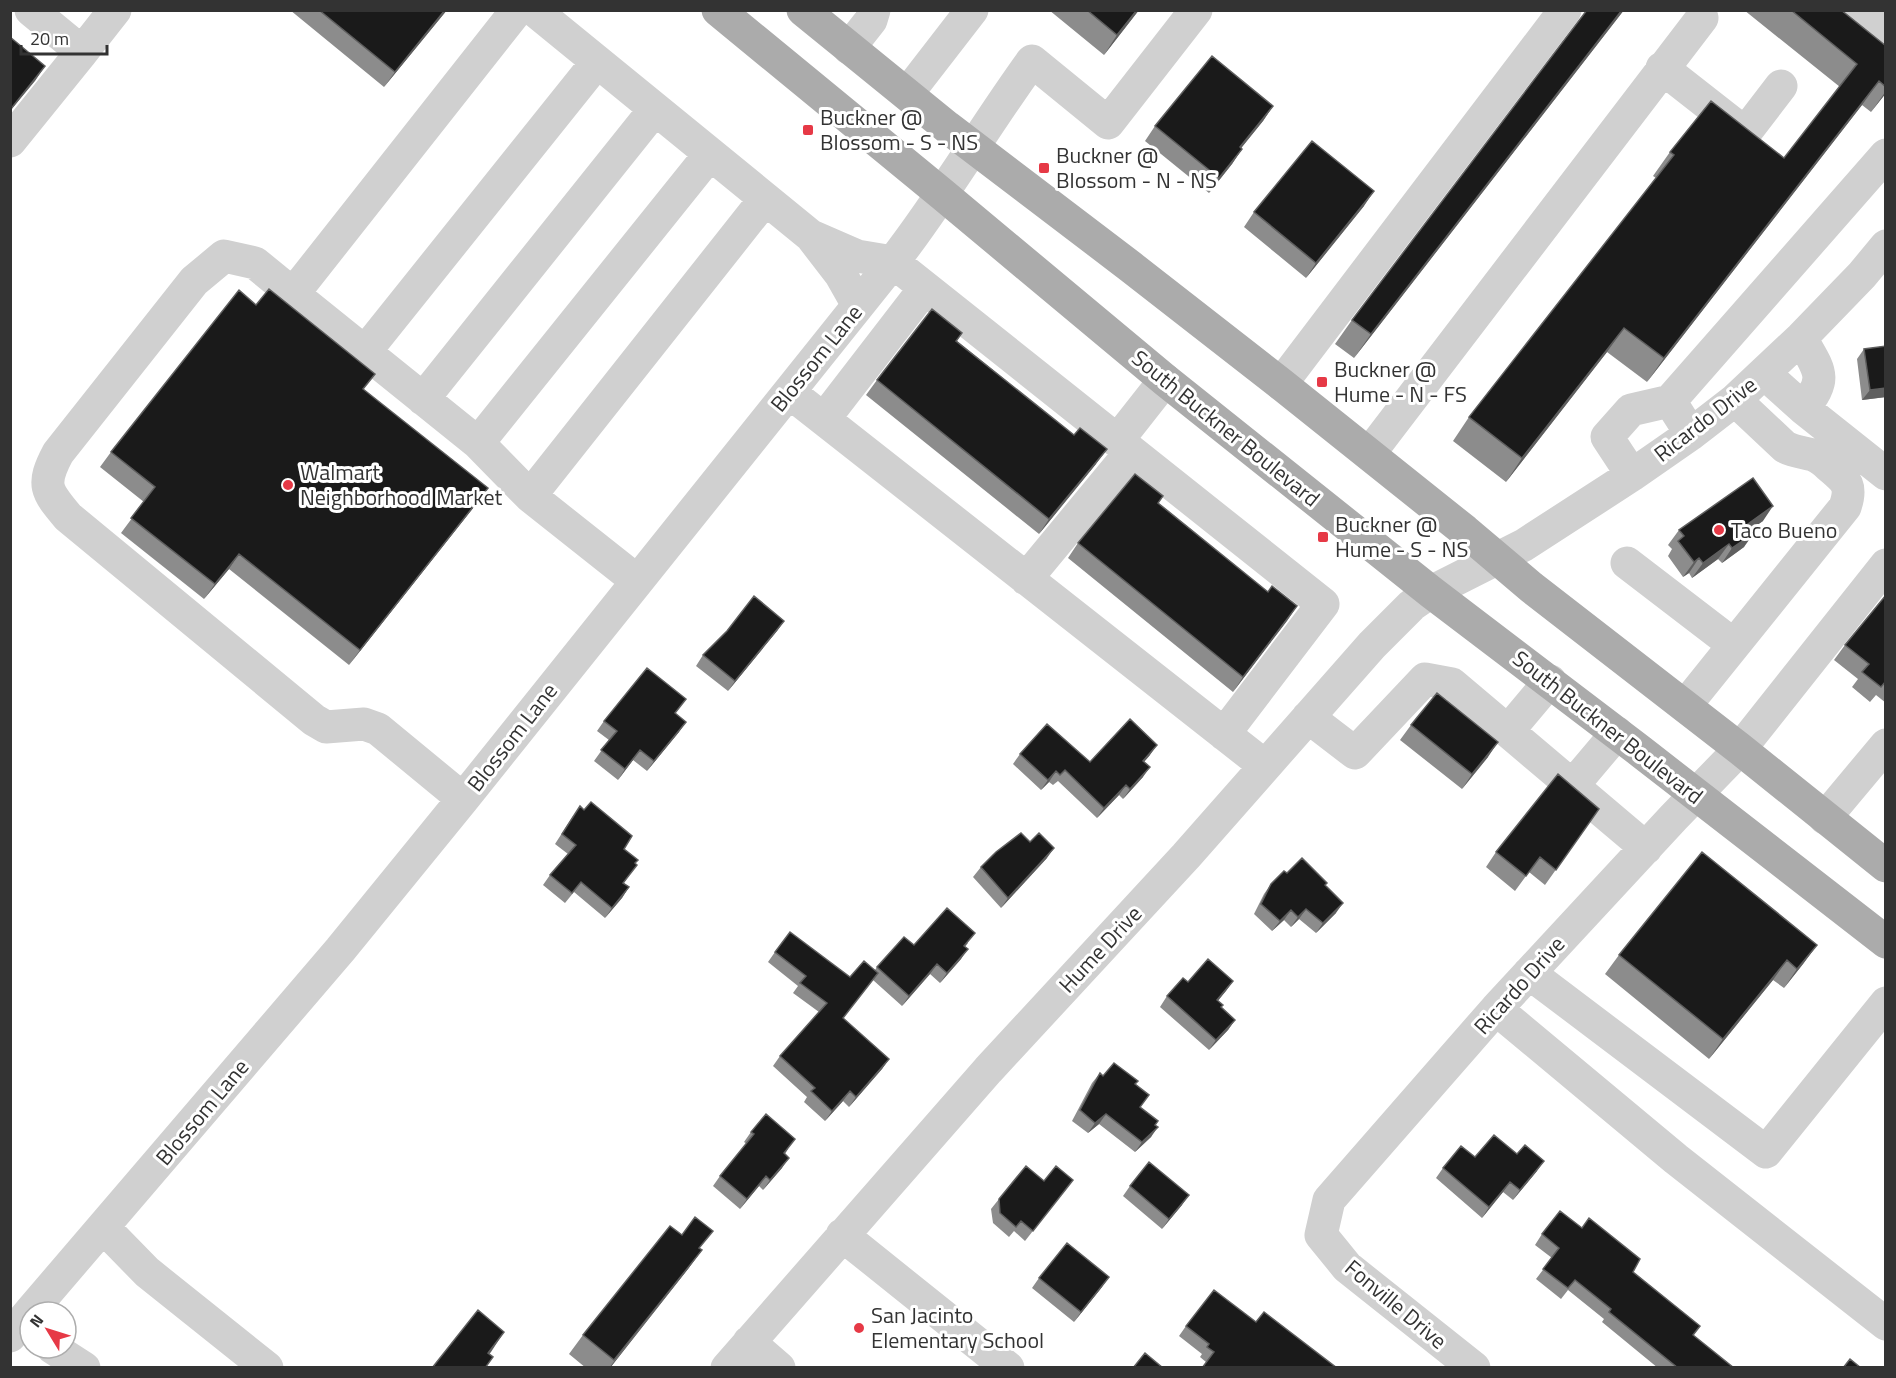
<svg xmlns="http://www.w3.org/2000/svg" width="1896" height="1378" font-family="'Titillium Web',sans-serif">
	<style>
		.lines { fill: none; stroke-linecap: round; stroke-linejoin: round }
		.minor { stroke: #d0d0d0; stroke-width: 33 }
		.major { stroke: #ababab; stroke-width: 33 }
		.wall { fill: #8c8c8c }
		.shaded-wall { fill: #5f5f5f }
		.building { fill: #1a1a1a; stroke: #5f5f5f; stroke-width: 1.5 }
		.poi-dot { fill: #e63946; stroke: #fff; stroke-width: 2 }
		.labels { text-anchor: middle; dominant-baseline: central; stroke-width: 6; stroke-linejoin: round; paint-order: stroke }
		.poi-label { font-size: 22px; fill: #333; stroke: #fff; text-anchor: start }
		.street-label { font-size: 22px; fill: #333; stroke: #fff }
	</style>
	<rect width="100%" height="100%" fill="#fff"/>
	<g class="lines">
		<!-- minor -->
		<path class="minor" d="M31 10 82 52 115 10
			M534 10 811 236
			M1855 10 1886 34
			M849 48 871 20 874 10
			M1662 68 1745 133 1781 86
			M907 94 972 10
			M10 141 82 52
			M293 294 478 443 530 496 636 580
			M858 305 841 275 811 236 857 256 893 262 1323 604 1224 734
			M364 353 597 62
			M1764 373 1803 408C1830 378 1818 369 1801 338
			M1281 384 1565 10
			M789 392 1265 766
			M423 399 655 109
			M1803 408 1886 474
			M824 419 925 288
			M1691 434 1670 401 1886 155
			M1117 441 1165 380
			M478 443 710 154
			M1369 454 1702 18
			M1632 475 1607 437 1631 410 1670 401
			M530 496 765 199
			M1627 563 1734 645
			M1026 579 1131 452
			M1685 706 1845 507C1853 484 1845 480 1829 466 1825 462 1819 457 1813 455 1803 452 1795 452 1785 447L1735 400
			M1308 717 1355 753 1425 679 1452 684 1646 848
			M1508 731 1550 681
			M1573 785 1617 733
			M463 799 378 729 364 724 326 727 314 720 68 517C46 491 41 485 58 453L194 281 224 256 255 263 293 294 517 10
			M1825 818 1886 745
			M1529 973 1766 1152 1886 1003
			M1496 1009 1676 1159 1886 1324
			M104 1228 147 1272 267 1368
			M842 1235 1008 1368
			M30 1312 340 950 463 799 893 262C943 198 984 127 1032 61L1108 123 1196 10
			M10 1336 30 1312
			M749 1342 779 1368
			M53 1348 84 1368
			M727 1368 988 1070 1186 856 1372 645 1412 605 1431 592 1524 545 1632 475 1691 434 1735 400 1801 338 1862 275 1886 246
			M1474 1368 1347 1267 1321 1235 1329 1200 1496 1009 1674 817 1740 749 1886 565"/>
		<!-- major -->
		<path class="major" d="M718 10 942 194 1165 380 1431 592 1640 751 1886 942
			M803 10 947 127 1131 267 1281 384 1465 531 1531 587 1740 749 1886 866"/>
	</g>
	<!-- wall -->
	<path class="wall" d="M290 10H447L384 87Z
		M1049 10H1139L1104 55Z
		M1587 10H1624L1354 358 1335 344 1352 320Z
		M1744 10H1841L1886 46V93L1871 112 1862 105 1647 382 1607 352 1506 482 1453 441 1469 417 1656 178 1653 176 1670 152 1784 158 1840 87Z
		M1273 106 1263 121 1241 148 1242 149 1232 164 1209 193 1145 141 1155 126Z
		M1364 206 1306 278 1244 227 1254 212Z
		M962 333 957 341 1074 435 1096 464 1039 534 866 395 877 380Z
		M1886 346V397L1862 400 1857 359 1864 349Z
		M364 390 488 488 477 503 349 665 229 569 204 599 121 533 144 502 100 467 111 452Z
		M1158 503 1268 592 1297 606 1233 692 1068 558 1078 543Z
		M1763 521 1751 529 1744 547 1722 563 1718 559 1692 578 1689 573 1683 577 1668 556 1672 549 1668 545 1679 530Z
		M1886 595V703L1876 695 1870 702 1852 687 1858 679 1834 660 1845 645Z
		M784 621 777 631 728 691 696 666 703 655Z
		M676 713 679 732 647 771 633 760 618 780 594 761 609 740 597 731 604 721Z
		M1411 725 1488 757 1462 789 1400 740Z
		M1020 754 1090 762 1150 755 1144 762 1143 777 1123 799 1119 795 1097 818 1058 781 1053 785 1049 782 1041 790 1013 764Z
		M1599 809 1545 885 1529 872 1515 891 1486 867 1496 852Z
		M573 816 624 849 635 864 624 883 629 887 622 898 605 918 574 892 565 903 543 885 550 875 568 854 555 844Z
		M1047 858 1001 908 973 877 981 867Z
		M1287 873 1327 883 1325 885 1336 913 1316 933 1299 919 1291 927 1284 920 1272 931 1254 914 1264 894 1271 884Z
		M968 943 965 947 961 959 940 983 930 974 902 1006 873 980 843 1018 889 1059 882 1069 849 1107 843 1101 825 1121 804 1102 807 1097 773 1066 780 1056 819 1012 793 993 798 986 768 962 775 952 850 977 875 970 877 967 914 945Z
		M1817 945 1803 964 1784 988 1773 980 1709 1059 1605 974 1619 955Z
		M1233 981 1218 1001 1221 1007 1235 1020 1228 1030 1209 1050 1160 1007 1167 996 1188 982Z
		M1100 1073 1103 1076 1135 1084 1140 1107 1156 1125 1151 1137 1135 1152 1099 1124 1088 1133 1072 1121 1092 1083Z
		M751 1132 788 1149 785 1154 782 1168 763 1190 759 1186 740 1209 713 1186 720 1176 747 1144 744 1142Z
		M1475 1157 1537 1171 1513 1200 1503 1192 1482 1218 1436 1178 1443 1168Z
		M1073 1180 1025 1241 1014 1231 1009 1237 993 1223 991 1209 999 1199 1044 1181Z
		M1130 1186 1182 1205 1162 1229 1123 1196Z
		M1542 1234 1633 1272 1700 1326 1693 1336 1734 1368H1658L1602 1322 1604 1319 1568 1290 1561 1299 1536 1279 1552 1258 1535 1245Z
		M700 1249 702 1250 688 1269 610 1368H586L569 1354 583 1335Z
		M1039 1278 1102 1287 1074 1322 1032 1288Z
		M1256 1322 1206 1362 1200 1357 1202 1354 1179 1336 1186 1326Z"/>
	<!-- shaded-wall -->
	<path class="shaded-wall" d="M445 10H447L384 87 395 72Z
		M1137 10H1139L1104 55 1117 35Z
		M1622 10H1624L1354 358 1371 334Z
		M45 66 35 81 10 111V110Z
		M1879 81 1862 105 1647 382 1664 358Z
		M1886 91V93L1871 112Z
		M1273 106 1263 121 1230 162 1240 147Z
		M1242 149 1232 164 1209 193 1219 178Z
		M1374 191 1364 206 1306 278 1316 263Z
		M1624 328 1607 352 1506 482 1522 458Z
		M1886 388V397L1862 400 1870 390Z
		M1107 449 1096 464 1039 534 1049 519Z
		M488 488 477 503 349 665 360 650Z
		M1773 506 1763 521 1737 539 1748 524Z
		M1754 533 1744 547 1722 563 1732 548Z
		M1729 544 1718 559 1692 578 1703 563Z
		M239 554 229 569 204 599 215 584Z
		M1699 558 1689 573 1683 577 1694 562Z
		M1297 606 1287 621 1233 692 1243 677Z
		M784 621 777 631 728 691 735 681Z
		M686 722 679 732 647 771 654 761Z
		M1498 742 1488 757 1462 789 1472 774Z
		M1157 745 1150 755 1136 771 1143 761Z
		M640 750 633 760 618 780 625 769Z
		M1150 767 1143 777 1123 799 1130 789Z
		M1056 771 1049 782 1041 790 1048 780Z
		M1126 785 1119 795 1097 818 1104 808Z
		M1054 848 1047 858 1001 908 1008 898Z
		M629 887 622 898 605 918 612 908Z
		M1343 903 1336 913 1316 933 1323 923Z
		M1306 909 1299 919 1291 927 1298 917Z
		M1291 910 1284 920 1272 931 1280 921Z
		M1817 945 1803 964 1784 988 1797 969Z
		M968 949 961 959 940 983 947 973Z
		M1787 960 1773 980 1709 1059 1723 1039Z
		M937 964 930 974 902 1006 909 996Z
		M1233 981 1226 991 1210 1010 1217 1000Z
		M1235 1020 1228 1030 1209 1050 1216 1040Z
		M889 1059 882 1069 849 1107 856 1097Z
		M850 1091 843 1101 825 1121 832 1111Z
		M1106 1114 1099 1124 1088 1133 1095 1123Z
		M1158 1127 1151 1137 1135 1152 1142 1142Z
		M789 1158 782 1168 763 1190 770 1180Z
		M1544 1161 1537 1171 1513 1200 1520 1190Z
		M766 1176 759 1186 740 1209 747 1199Z
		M1510 1182 1503 1192 1482 1218 1489 1207Z
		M1189 1195 1182 1205 1162 1229 1169 1219Z
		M702 1250 688 1269 610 1368H609Z
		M1109 1277 1102 1287 1074 1322 1081 1312Z
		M504 1332 491 1352 478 1368 488 1353Z"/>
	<!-- building -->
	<path class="building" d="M319 10H445L395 72Z
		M1087 10H1137L1117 35Z
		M1587 10H1622L1371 334 1352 320Z
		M1791 10H1841L1886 46V87L1879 81 1664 358 1624 328 1522 458 1469 417 1674 155 1670 152 1711 101 1784 158 1857 64Z
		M10 37 45 66 10 110Z
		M1212 56 1273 106 1240 147 1242 149 1219 178 1155 126Z
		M1312 141 1374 191 1316 263 1254 212Z
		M269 289 375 374 363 389 488 488 360 650 239 554 215 584 131 518 155 487 111 452 239 290 256 305Z
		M932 309 962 333 956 341 1074 435 1080 428 1107 449 1049 519 877 380Z
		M1886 346V388L1870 390 1864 349Z
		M1135 474 1163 496 1158 503 1268 592 1272 586 1297 606 1243 677 1078 543Z
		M1753 478 1773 506 1748 524 1754 533 1732 548 1729 544 1703 563 1699 558 1694 562 1678 541 1684 536 1679 530Z
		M1886 595V681L1881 687 1862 672 1869 664 1845 645Z
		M754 596 784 621 735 681 703 655 727 631Z
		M647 668 686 699 675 713 686 722 654 761 640 750 625 769 601 750 617 731 604 721Z
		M1437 693 1498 742 1472 774 1411 725Z
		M1130 719 1157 745 1143 761 1150 767 1130 789 1126 785 1104 808 1065 770 1060 775 1056 771 1048 780 1020 754 1047 724 1090 762Z
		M1558 774 1599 809 1556 870 1540 857 1526 876 1496 852Z
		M591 802 632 836 624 849 638 860 635 863 637 865 623 883 629 887 612 908 581 882 572 893 550 875 576 845 562 834 580 806 584 810Z
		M1021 833 1030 842 1039 833 1054 848 1008 898 981 867 996 852Z
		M1702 852 1817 945 1797 969 1787 960 1723 1039 1619 955Z
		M1302 858 1327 883 1325 885 1343 903 1323 923 1306 909 1298 917 1291 910 1280 921 1261 904 1271 884 1284 871 1287 873Z
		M947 908 975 933 964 946 968 949 947 973 937 964 909 996 877 967 904 937 914 945Z
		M790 932 850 977 864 961 878 973 843 1018 889 1059 856 1097 850 1091 832 1111 811 1091 815 1088 780 1056 827 1003 800 983 806 976 775 952Z
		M1208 959 1233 981 1217 1000 1223 1005 1221 1007 1235 1020 1216 1040 1167 996 1183 978 1188 982Z
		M1114 1063 1138 1081 1135 1084 1149 1095 1140 1107 1158 1121 1155 1125 1158 1127 1142 1142 1106 1114 1095 1123 1080 1110 1100 1073 1103 1076Z
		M766 1114 795 1139 784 1153 789 1158 770 1180 766 1176 747 1199 720 1176 754 1134 751 1132Z
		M1494 1135 1517 1154 1525 1145 1544 1161 1520 1190 1510 1182 1489 1207 1443 1168 1461 1146 1475 1157Z
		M1149 1162 1189 1195 1169 1219 1130 1186Z
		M1026 1166 1044 1181 1056 1166 1073 1180 1033 1231 1021 1221 1016 1227 1000 1213 999 1199Z
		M1560 1211 1582 1228 1589 1218 1640 1259 1633 1272 1700 1326 1693 1335 1734 1368H1678L1609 1312 1611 1309 1575 1280 1568 1288 1543 1269 1559 1248 1542 1234Z
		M695 1217 713 1231 699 1248 702 1250 614 1360 583 1335 670 1226 682 1235Z
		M1067 1243 1109 1277 1081 1312 1039 1278Z
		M1214 1290 1256 1322 1264 1312 1337 1368H1202L1214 1352 1207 1347 1209 1344 1186 1326Z
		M478 1310 504 1332 488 1353 493 1357 485 1368H432Z
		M1145 1353 1163 1368H1133Z
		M1850 1359 1861 1368H1843Z"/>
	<!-- markers -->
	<g class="poi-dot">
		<rect x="802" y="124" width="12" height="12" rx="3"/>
		<rect x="1038" y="162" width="12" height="12" rx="3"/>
		<rect x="1316" y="376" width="12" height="12" rx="3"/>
		<circle cx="288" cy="485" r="6"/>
		<circle cx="1719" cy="530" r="6"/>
		<rect x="1317" y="531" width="12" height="12" rx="3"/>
		<circle cx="859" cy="1328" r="6"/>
	</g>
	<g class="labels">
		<!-- poi labels -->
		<g class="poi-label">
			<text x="820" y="117">Buckner @<tspan x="820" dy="25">Blossom - S - NS</tspan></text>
			<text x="1056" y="155">Buckner @<tspan x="1056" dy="25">Blossom - N - NS</tspan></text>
			<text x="1334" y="369">Buckner @<tspan x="1334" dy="25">Hume - N - FS</tspan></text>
			<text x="300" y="472">Walmart<tspan x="300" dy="25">Neighborhood Market</tspan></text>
			<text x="1335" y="524">Buckner @<tspan x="1335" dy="25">Hume - S - NS</tspan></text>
			<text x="1731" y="530">Taco Bueno</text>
			<text x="871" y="1315">San Jacinto<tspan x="871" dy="25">Elementary School</tspan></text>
		</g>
		<!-- street labels -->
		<g class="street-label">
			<text transform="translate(816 358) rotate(-51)">Blossom Lane</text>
			<text transform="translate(1705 419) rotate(-38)">Ricardo Drive</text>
			<text transform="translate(1226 428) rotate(39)">South Buckner Boulevard</text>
			<text transform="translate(1608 727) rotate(38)">South Buckner Boulevard</text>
			<text transform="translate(512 737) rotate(-52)">Blossom Lane</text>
			<text transform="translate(1100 949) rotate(-47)">Hume Drive</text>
			<text transform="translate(1519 985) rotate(-48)">Ricardo Drive</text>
			<text transform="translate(202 1112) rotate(-50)">Blossom Lane</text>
			<text transform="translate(1396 1304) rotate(40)">Fonville Drive</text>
		</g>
	</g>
	<!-- border -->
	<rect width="1896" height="1378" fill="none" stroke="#333333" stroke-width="24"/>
	<!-- north arrow -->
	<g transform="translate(48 1330) rotate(308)"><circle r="28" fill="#ffffff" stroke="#adadad" stroke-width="1.5"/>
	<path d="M0-4.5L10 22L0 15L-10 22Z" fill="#e63946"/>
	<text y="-9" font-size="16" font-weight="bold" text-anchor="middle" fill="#333333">N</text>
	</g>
	<!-- scale -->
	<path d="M21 45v9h86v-9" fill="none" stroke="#333333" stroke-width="3"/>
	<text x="30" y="45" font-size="18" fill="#333333" stroke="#ffffff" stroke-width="4.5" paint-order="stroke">20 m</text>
</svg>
